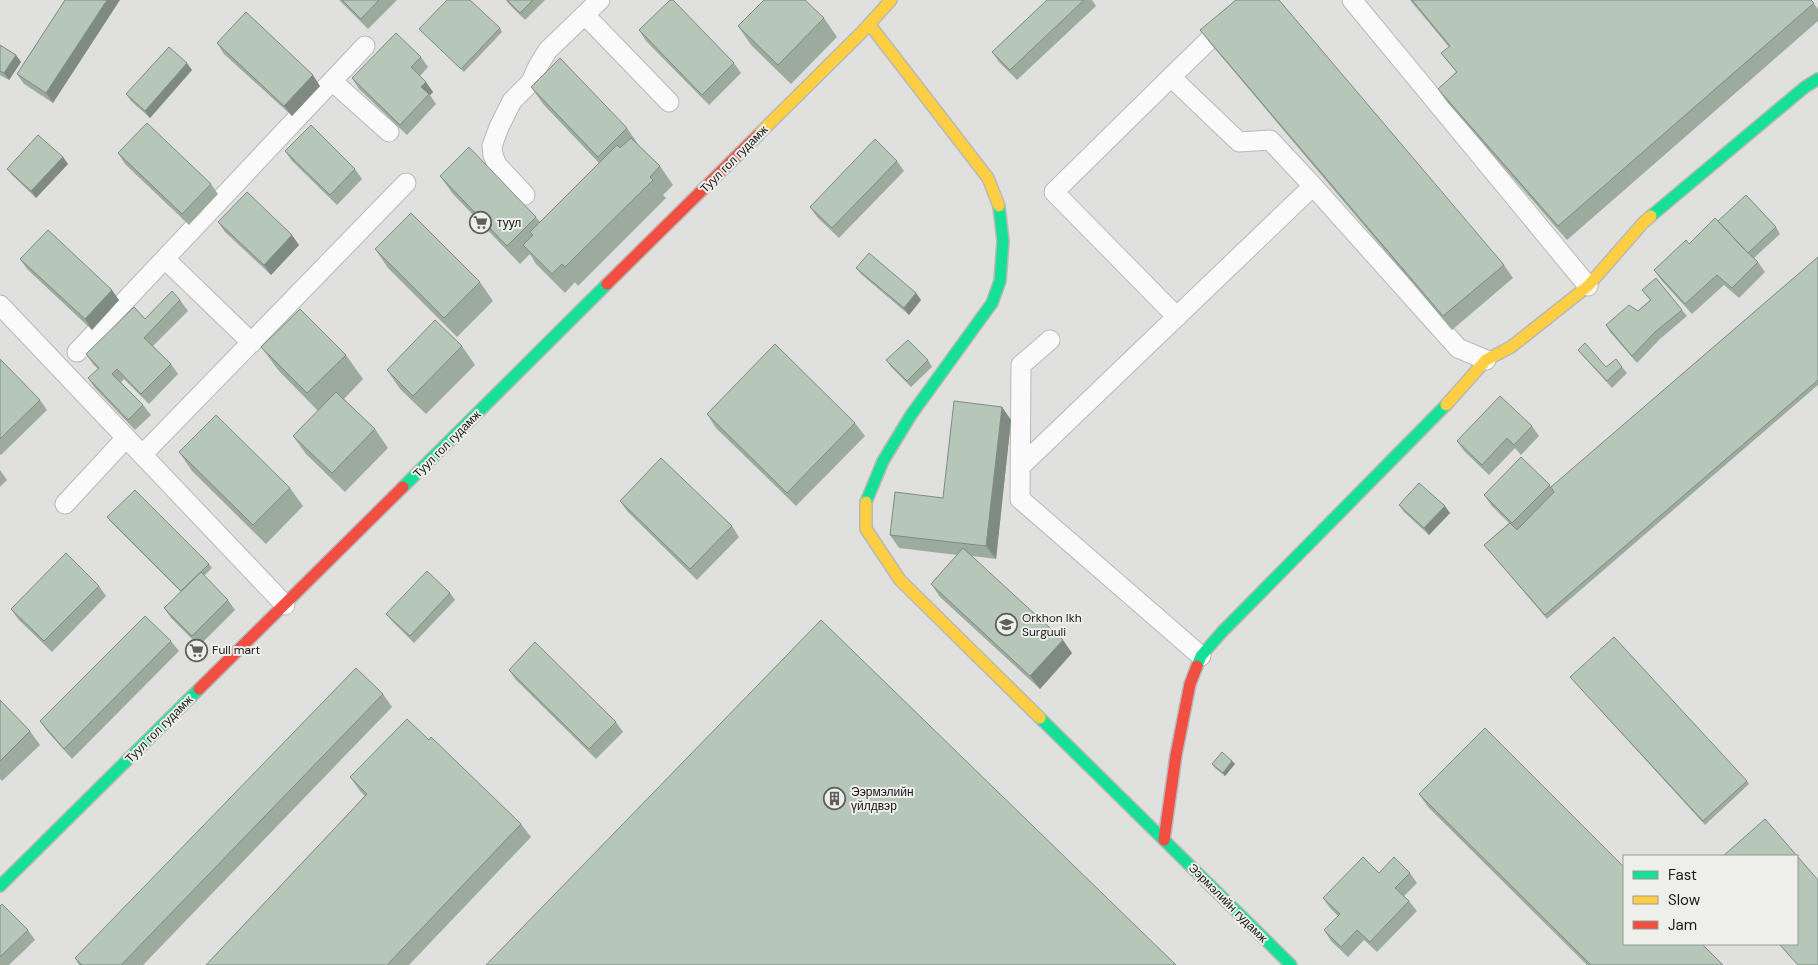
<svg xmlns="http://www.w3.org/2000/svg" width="1818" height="965" font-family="'DM Sans',sans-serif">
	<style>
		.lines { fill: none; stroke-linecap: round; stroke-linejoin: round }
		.street-casing { stroke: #b8b9b7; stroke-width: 21 }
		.fast-casing { stroke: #b8b9b7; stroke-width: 14 }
		.slow-casing { stroke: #b8b9b7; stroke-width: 14 }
		.jam-casing { stroke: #b8b9b7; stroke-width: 14 }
		.street { stroke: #fafafa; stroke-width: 19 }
		.fast { stroke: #16e098; stroke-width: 11 }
		.slow { stroke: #ffcf43; stroke-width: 11 }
		.jam { stroke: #f24e42; stroke-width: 11 }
		.wall { fill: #9dab9f }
		.shaded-wall { fill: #7f8b82 }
		.building { fill: #b6c7b9; stroke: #7f8b82 }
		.labels { text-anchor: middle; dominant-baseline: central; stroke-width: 4; stroke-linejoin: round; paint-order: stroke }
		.street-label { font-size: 12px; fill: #181917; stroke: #eeefeb }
		.poi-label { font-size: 12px; fill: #181917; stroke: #eeefeb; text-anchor: start }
	</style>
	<rect width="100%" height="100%" fill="#e0e1df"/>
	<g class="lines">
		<defs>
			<path id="street" d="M1352 0 1588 286
				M585 15 669 102
				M1171 77 1250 0
				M332 81 389 132
				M525 195 497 165 493 155 492 146 499 127 512 101 531 82 538 66 548 50 600 0
				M165 259 252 343
				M0 305 285 605
				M1177 317 1054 192 1171 77 1239 142 1270 140 1313 186
				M1050 340 1021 365 1020 499 1201 656
				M77 352 365 46
				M142 455 406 183
				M1020 467 1313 186 1458 348 1486 360
				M65 504 126 438"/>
			<path id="fast" d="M1651 216 1805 87 1818 79
				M403 487 607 284
				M866 502 883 461 911 415 992 303 1000 281 1003 241 999 206
				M1197 666 1201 656 1222 632 1446 405
				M1040 718 1291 965
				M0 886 199 689"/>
			<path id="slow" d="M870 25 988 178 999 206
				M758 135 862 32 891 0
				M1446 405 1486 360 1511 347 1588 286 1643 223 1651 216
				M866 502V529L900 580 1040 718"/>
			<path id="jam" d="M607 284 758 135
				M199 689 403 487
				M1164 840 1176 755 1190 684 1197 666"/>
		</defs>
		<!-- street casing -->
		<use href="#street" class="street-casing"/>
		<!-- fast casing -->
		<use href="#fast" class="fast-casing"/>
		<!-- slow casing -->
		<use href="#slow" class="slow-casing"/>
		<!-- jam casing -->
		<use href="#jam" class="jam-casing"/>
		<!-- street -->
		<use href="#street" class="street"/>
		<!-- fast -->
		<use href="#fast" class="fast"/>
		<!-- slow -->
		<use href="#slow" class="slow"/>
		<!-- jam -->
		<use href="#jam" class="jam"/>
	</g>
	<!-- wall -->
	<path class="wall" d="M65 0 53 103 24 84 17 74Z
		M339 0H397L368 29Z
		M506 0H545L525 20 509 4Z
		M1047 0H1092L1096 6 1017 80 999 62 992 52Z
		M1410 0H1811L1818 9V21L1567 240 1447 102 1438 89 1456 72 1441 53 1449 47Z
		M824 18 837 37 791 84 751 45 738 26Z
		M500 28 502 32 464 72 422 32 419 29Z
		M639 30 734 63 741 73 709 105 646 41Z
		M1200 30 1504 265 1513 278 1452 330 1210 43Z
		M217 43 320 86 292 116 224 54Z
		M0 45 16 55 21 62 9 80 0 75Z
		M421 57 428 67 420 76 433 92 430 95 436 104 407 135 359 89 352 78Z
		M192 70 150 118 131 101 126 94Z
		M531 87 627 128 640 147 660 166 673 185 663 195 666 198 578 286 575 282 565 293 536 264 530 254 520 264 453 194 440 176 536 217 540 222 599 163 544 105Z
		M285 151 355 169 362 179 337 205 292 161Z
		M118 153 211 184 218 194 189 225 125 164Z
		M63 157 68 164 36 198 12 175 7 169Z
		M897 161 904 171 839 238 817 217 810 207Z
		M1718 221 1776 227 1780 234 1754 258 1758 262 1765 272 1739 298 1724 285 1692 314 1661 280 1654 270 1689 244Z
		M218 222 299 245 271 275 225 232Z
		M375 249 480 282 493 301 457 337 388 268Z
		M1818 257V385L1547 619 1484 545 1509 523 1491 505 1484 495 1550 485 1551 487Z
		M20 259 119 300 92 330 27 269Z
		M856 268 916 293 921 300 909 315 861 274Z
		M1642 290 1682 310 1687 316 1660 339 1637 363 1610 332 1606 325 1638 311 1650 300Z
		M180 300 188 311 153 346 171 364 178 374 149 404 124 379 121 382 143 405 151 415 135 430 95 388 88 378 98 369 93 364 86 354 145 319Z
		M462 346 475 365 426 414 400 389 387 370Z
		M261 347 346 355 363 379 344 399 375 429 388 448 345 492 306 454 293 436 318 411 279 371Z
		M1578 350 1606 367H1622L1627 373 1612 388 1583 356Z
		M0 359 40 400 47 410 1 455 0 454Z
		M886 360H928L932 367 911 387 891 367Z
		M1002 407 1011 420 996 559 972 556 1072 653 1040 689 940 597 931 584 957 555 899 548 890 535 943 498Z
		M707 414 855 423 865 436 796 506 716 428Z
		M1532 426 1539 436 1521 455 1515 448 1489 475 1464 451 1457 441Z
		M179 452 290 488 303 506 266 544 192 471Z
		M0 470 7 480 0 487Z
		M620 501 732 526 739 537 697 580 627 511Z
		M1399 505 1450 513 1429 535 1404 512Z
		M107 517 209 564 212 568 204 576 228 600 235 610 199 646 171 618 164 608 181 592 110 521Z
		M99 586 106 596 52 652 18 619 11 609Z
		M450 593 455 600 414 643 391 620 386 614Z
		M171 641 179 651 72 759 47 731 40 721Z
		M509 670 616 722 623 732 596 759 516 680Z
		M1570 677 1747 781 1749 784 1705 825Z
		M383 694 392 707 143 965H79L75 958Z
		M0 700 30 731 40 745 2 781 0 779Z
		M429 740 521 824 531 837 409 965H206L365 796 360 791 350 777Z
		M1232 761 1235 764 1225 776 1215 768 1212 764Z
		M1419 794 1723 965H1587L1428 807Z
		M1379 873H1410L1417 883 1404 896 1409 901 1417 911 1377 952 1364 940 1348 957 1331 941 1324 930 1338 916 1330 908 1323 898Z
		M0 906 28 930 35 940 9 965H0Z"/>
	<!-- shaded-wall -->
	<path class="shaded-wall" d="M107 0H120L53 103 46 93Z
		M16 55 21 62 9 80 4 73Z
		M187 63 192 70 150 118 145 111Z
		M313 75 320 86 292 116 284 106Z
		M426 82 433 92 430 95 421 87Z
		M63 157 68 164 36 198 31 191Z
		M292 235 299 245 271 275 264 265Z
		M112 290 119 300 92 330 85 319Z
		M916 293 921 300 909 315 904 308Z
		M1002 407 1011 420 996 559 986 546Z
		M1445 506 1450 513 1429 535 1424 528Z
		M1063 640 1072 653 1040 689 1030 676Z
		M1232 761 1235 764 1225 776 1223 773Z"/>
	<!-- building -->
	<path class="building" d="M65 0H107L46 93 17 74Z
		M342 0H379L361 19Z
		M447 0H470L500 28 461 69 419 29Z
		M507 0H533L520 13Z
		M670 0H673L734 63 702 95 639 30Z
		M764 0H805L824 18 778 65 738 26Z
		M1047 0H1084L1010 70 992 52Z
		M1236 0H1279L1504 265 1443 316 1200 30Z
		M1412 0H1811L1814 3 1558 226 1438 89 1457 72 1441 53 1450 46Z
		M246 12 313 75 284 106 217 43Z
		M396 33 421 57 411 67 426 82 421 87 429 94 400 125 352 78Z
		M0 45 16 55 4 73 0 71Z
		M169 47 187 63 145 111 126 94Z
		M560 58 627 128 598 157 531 87Z
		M147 123 211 184 182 214 118 153Z
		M311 125 355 169 330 195 285 151Z
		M38 135 63 157 31 191 7 169Z
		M631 138 660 166 650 177 653 180 565 267 562 264 552 274 523 245 533 235 530 232 617 145 620 148Z
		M875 139 897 161 832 228 810 207Z
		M469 147 536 217 507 246 440 176Z
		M247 192 292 235 264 265 218 222Z
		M1746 195 1776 227 1748 253 1718 221Z
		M411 213 480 282 444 318 375 249Z
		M1715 218 1745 250 1758 262 1732 288 1717 275 1685 304 1654 270 1686 240 1689 244Z
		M48 230 112 290 85 319 20 259Z
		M869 253 916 293 904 308 856 268Z
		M1818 257V380L1545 615 1484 545 1510 523 1517 530 1554 492 1551 487Z
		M1656 278 1682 310 1655 332 1632 356 1606 325 1629 305 1638 311 1651 300 1642 290Z
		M172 291 180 300 144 338 171 364 141 394 117 369 112 374 143 405 128 420 88 378 99 368 86 354 134 307 145 319Z
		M300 309 346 355 307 393 261 347Z
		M435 320 462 346 413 396 387 370Z
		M908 340 928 360 907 381 886 360Z
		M1585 343 1606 367 1616 359 1622 367 1607 381 1578 350Z
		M775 344 855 423 787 493 707 414Z
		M0 359 40 400 0 439Z
		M336 392 375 429 332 473 293 436Z
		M1500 396 1532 426 1514 445 1507 438 1482 465 1457 441Z
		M954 401 1002 407 986 546 890 535 895 492 943 498Z
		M216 415 290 488 253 525 179 452Z
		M1521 457 1550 485 1512 523 1484 495Z
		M661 458 732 526 690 569 620 501Z
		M1419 483 1445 506 1424 528 1399 505Z
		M135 490 209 564 181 591 107 517Z
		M963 548 1063 640 1030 676 931 584Z
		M66 553 99 586 44 641 11 609Z
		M427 571 450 593 410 636 386 614Z
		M201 572 228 600 192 636 164 608Z
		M145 616 171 641 64 749 40 721Z
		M821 620 1176 965H486Z
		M1614 637 1747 781 1703 821 1570 677Z
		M535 642 616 722 589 749 509 670Z
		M356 668 383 694 121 965H82L75 958Z
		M0 700 30 731 0 761Z
		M407 719 429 740 431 737 521 824 387 965H206L367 794 350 777Z
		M1485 728 1624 867V944H1702L1723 965H1591L1419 794Z
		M1222 752 1232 761 1223 773 1212 764Z
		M1765 819 1818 880V965H1798L1779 944H1797V856H1723Z
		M1363 857 1379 873 1394 857 1410 873 1395 888 1409 901 1370 942 1357 930 1341 947 1324 930 1340 914 1323 898Z
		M2 904 28 930 0 957V906Z"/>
	<!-- icons -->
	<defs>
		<symbol id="supermarket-ring" viewBox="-11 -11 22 22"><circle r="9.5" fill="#eeefeb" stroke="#5e5f5d" stroke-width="1.5"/><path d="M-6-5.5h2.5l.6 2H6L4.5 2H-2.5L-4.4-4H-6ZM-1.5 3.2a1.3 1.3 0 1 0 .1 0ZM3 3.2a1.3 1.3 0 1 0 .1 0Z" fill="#5e5f5d"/></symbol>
		<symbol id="university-ring" viewBox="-11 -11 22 22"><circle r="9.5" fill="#eeefeb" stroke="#5e5f5d" stroke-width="1.5"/><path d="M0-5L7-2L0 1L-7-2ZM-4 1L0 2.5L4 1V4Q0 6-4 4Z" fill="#5e5f5d"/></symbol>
		<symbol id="building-ring" viewBox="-11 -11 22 22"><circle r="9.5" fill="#eeefeb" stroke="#5e5f5d" stroke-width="1.5"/><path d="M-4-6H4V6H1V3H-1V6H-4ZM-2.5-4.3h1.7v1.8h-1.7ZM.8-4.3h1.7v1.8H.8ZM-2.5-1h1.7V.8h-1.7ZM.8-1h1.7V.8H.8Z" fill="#5e5f5d"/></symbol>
	</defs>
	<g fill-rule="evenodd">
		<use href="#supermarket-ring" x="468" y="210" width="25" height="25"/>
		<use href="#university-ring" x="994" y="612" width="25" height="25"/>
		<use href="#supermarket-ring" x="184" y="638" width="25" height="25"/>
		<use href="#building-ring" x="822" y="786" width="25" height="25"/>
	</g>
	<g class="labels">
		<!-- street labels -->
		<g class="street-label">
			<text transform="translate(734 159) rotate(-45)">Туул гол гудамж</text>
			<text transform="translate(447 444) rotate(-45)">Туул гол гудамж</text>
			<text transform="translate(159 729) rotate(-45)">Туул гол гудамж</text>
			<text transform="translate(1228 903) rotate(45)">Ээрмэлийн гудамж</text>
		</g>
		<!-- poi labels -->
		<g class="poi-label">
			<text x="497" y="223">туул</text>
			<text x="1022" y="618">Orkhon Ikh<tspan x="1022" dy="14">Surguuli</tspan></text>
			<text x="212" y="650">Full mart</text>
			<text x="851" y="792">Ээрмэлийн<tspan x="851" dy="14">үйлдвэр</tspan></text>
		</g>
	</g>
	<!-- legend -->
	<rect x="1623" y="855" width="175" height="90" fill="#eeefeb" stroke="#989996"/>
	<rect x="1633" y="871" width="25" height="8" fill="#16e098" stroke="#989996"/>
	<text x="1668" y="880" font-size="15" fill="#181917">Fast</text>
	<rect x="1633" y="896" width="25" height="8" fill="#ffcf43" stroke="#989996"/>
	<text x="1668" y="905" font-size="15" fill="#181917">Slow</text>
	<rect x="1633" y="921" width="25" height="8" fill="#f24e42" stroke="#989996"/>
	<text x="1668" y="930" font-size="15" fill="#181917">Jam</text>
</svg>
